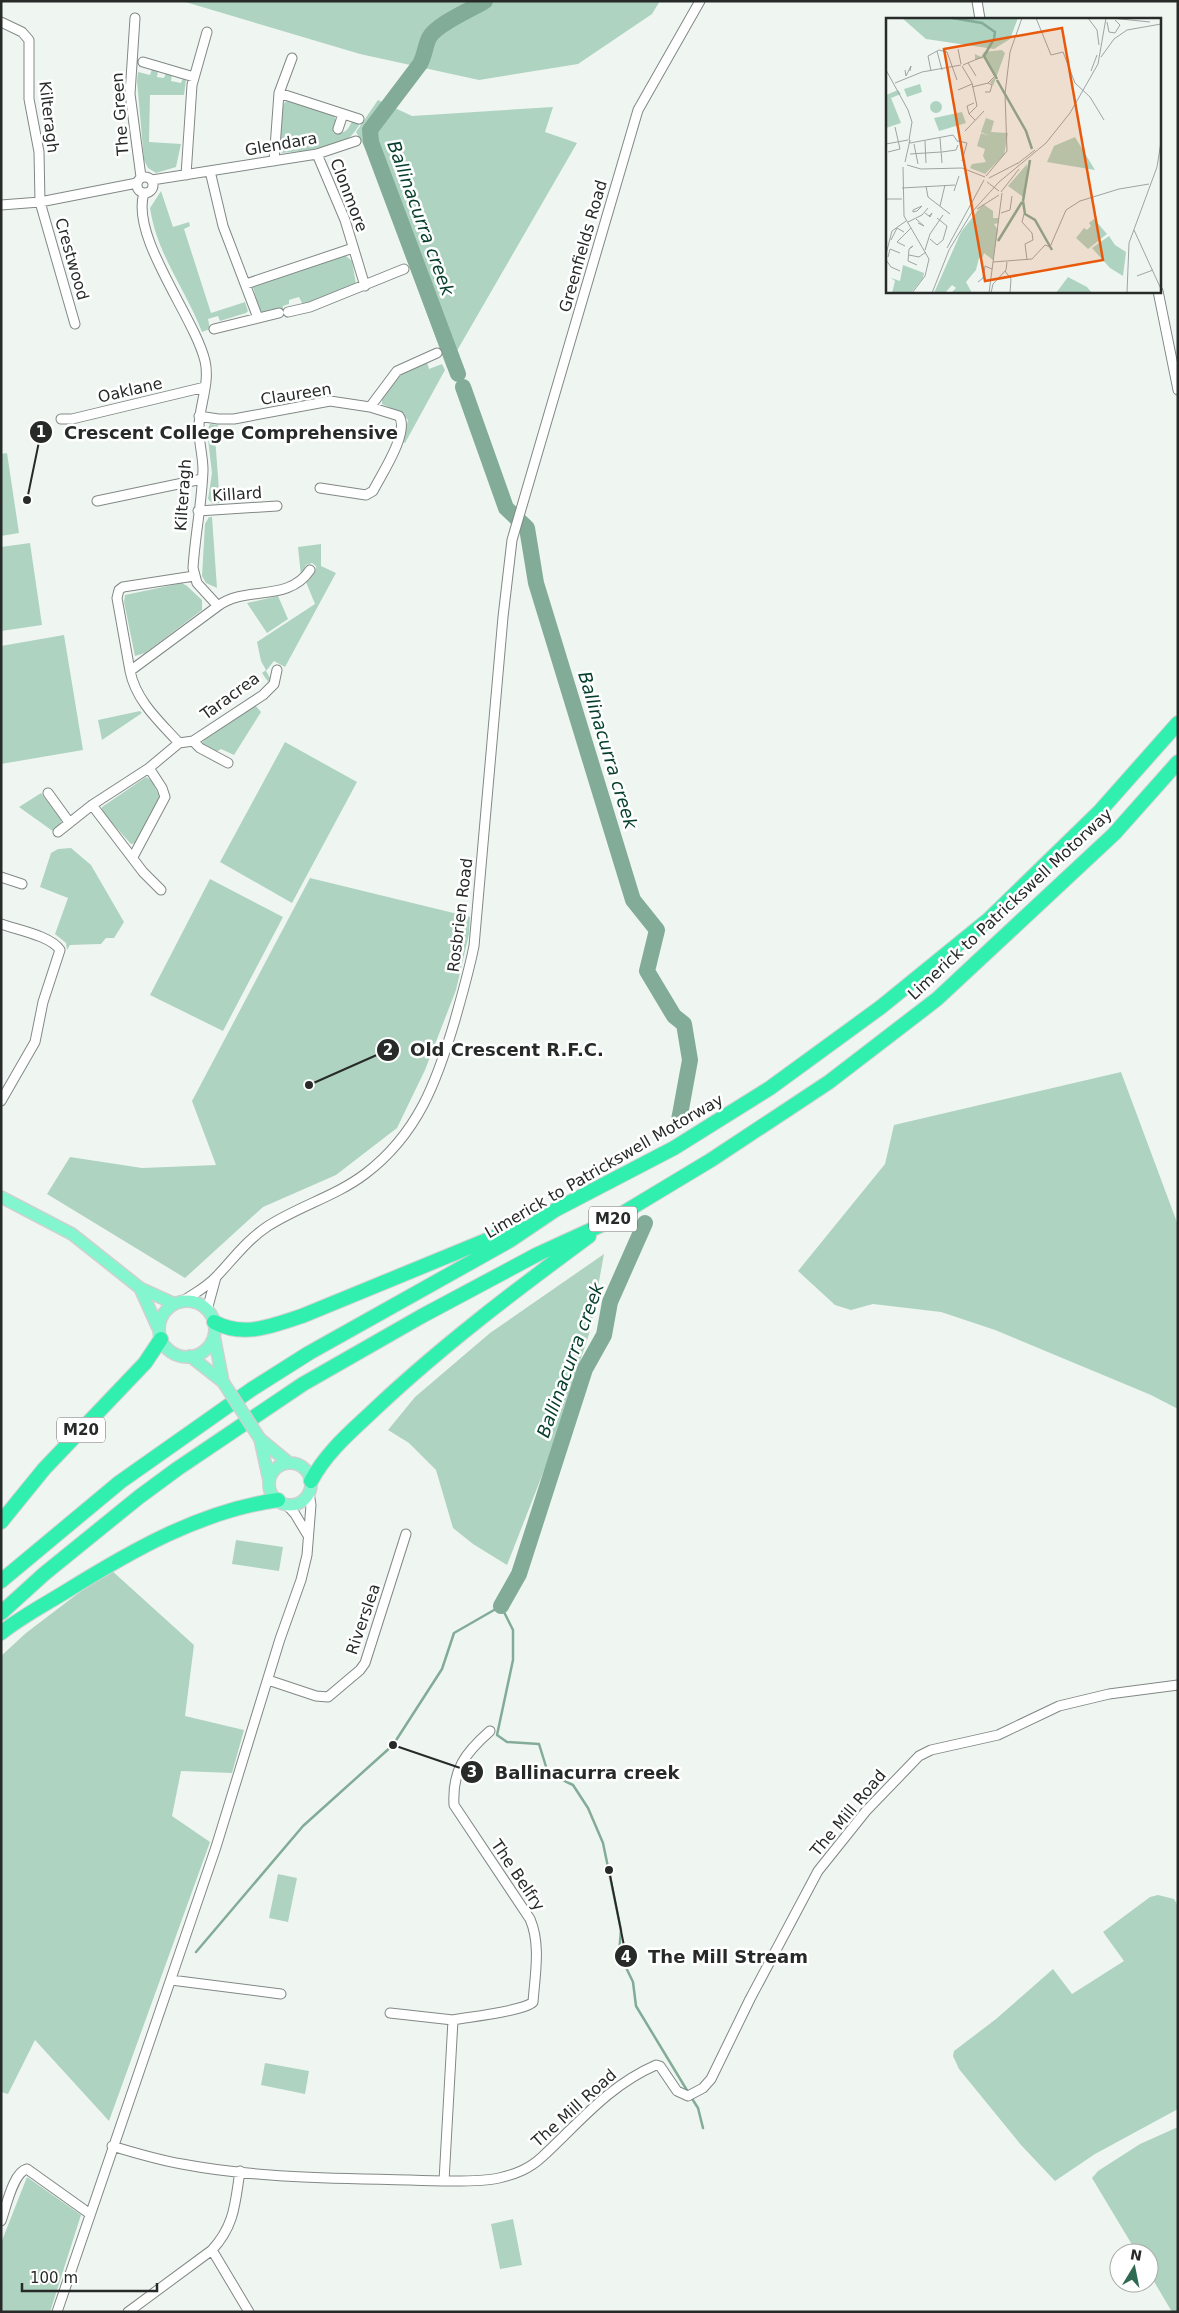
<svg xmlns="http://www.w3.org/2000/svg" width="1179" height="2313" font-family="'DejaVu Sans',sans-serif">
	<style>
		.green { fill: #afd3c1 }
		.lines { fill: none; stroke-linecap: round; stroke-linejoin: round }
		.stream { stroke: #83ac98; stroke-width: 2.5 }
		.river { stroke: #83ac98; stroke-width: 16 }
		.minor-casing { stroke: #818885; stroke-width: 11 }
		.major-casing { stroke: #cfd0d0; stroke-width: 14 }
		.highway-casing { stroke: #cfd0d0; stroke-width: 16 }
		.minor { stroke: #fff; stroke-width: 9 }
		.major { stroke: #83f6cf; stroke-width: 11 }
		.highway { stroke: #31f0af; stroke-width: 14 }
		.major-bridge-casing { stroke: #cfd0d0; stroke-width: 14; stroke-linecap: butt }
		.major-bridge { stroke: #83f6cf; stroke-width: 11 }
		.labels { text-anchor: middle; dominant-baseline: central; stroke-width: 5; stroke-linejoin: round; paint-order: stroke }
		.shield { fill: #fff; stroke: #686a69; stroke-width: 1 }
		.shield-label { font-size: 15px; font-weight: bold; fill: #272a29 }
		.street-label { font-size: 16px; fill: #272a29; stroke: #fff }
		.water-label { font-size: 18px; font-style: italic; fill: #053e2b; stroke: #fff }
		.inset-river { fill: none; stroke: #83ac98; stroke-width: 2.5 }
		.inset-road { fill: none; stroke: #9fa4a2; stroke-width: 1 }
		.view { fill: #e8590c; fill-opacity: 0.15; stroke: #e8590c; stroke-width: 2.5 }
		.inset-edge { fill: none; stroke: #272a29; stroke-width: 2.5 }
		.leader { fill: none; stroke: #272a29; stroke-width: 2 }
		.callout-dot { fill: #272a29; stroke: #fff; stroke-width: 2 }
		.mark-label { font-size: 15px; text-anchor: middle; font-weight: bold; fill: #fff }
		.callout-label { font-size: 18px; text-anchor: middle; font-weight: bold; fill: #272a29; stroke: #fff; stroke-width: 5; stroke-linejoin: round; paint-order: stroke }
	</style>
	<rect width="100%" height="100%" fill="#eff6f2"/>
	<!-- green -->
	<path class="green" d="M182 1H660L652 14 578 64 479 80 360 54Z
		M152 69 158 71 157 77 164 78 166 73 172 74 171 81 181 83 183 78 186 80 184 95H150L149 142 181 144 176 167 156 173 148 168 144 160 137 81 138 72 150 75Z
		M290 100 334 115 336 121 333 133C344 134 348 131 352 121L360 123C358 127 355 132 351 136 338 149 300 151 282 153L278 148 283 106 285 102Z
		M378 100 412 116 553 107 545 132 577 143 447 368 366 149 356 132Z
		M161 191 173 227 189 222 190 226 184 229 211 313 245 302 248 311 246 313 220 321 218 316 208 319 210 329 202 332C185 288 157 255 150 208Z
		M342 256H346L352 261 356 284 303 305 299 297 289 300V304L283 306V309L264 313 259 310 253 287Z
		M427 362 429 369 442 364 445 370 405 443 403 442 408 420 402 413 382 404C380 382 411 369 427 362Z
		M210 424 218 425 219 437H215L220 503 213 504 208 499 212 473 207 431Z
		M7 453 19 533 1 536V454Z
		M209 517H212L217 588 206 583 202 576 205 524Z
		M30 543 42 625 1 631V547Z
		M321 544V566L336 573 285 667 274 661 266 671 270 678 269 683 262 673 266 670 261 661 257 642 315 604 306 582 315 572 316 566 312 563 306 565 301 576 298 547Z
		M182 583 187 586 202 600V610L145 653 135 656 124 602 125 595Z
		M278 596 288 619 267 633 247 603Z
		M64 635 83 750 1 764V646Z
		M255 705 261 712 234 755 221 749 216 752 202 745 204 739Z
		M140 711 142 713 102 740 98 720Z
		M285 742 357 782 292 903 220 862Z
		M146 777 151 780 160 797 137 843 131 844 102 812V807Z
		M41 793 61 820V826L54 832 19 807Z
		M71 848 91 865 124 922 114 938H106L101 944 70 945 67 950 66 943 55 934 68 898 40 887 51 853 58 849Z
		M310 878 470 917 469 934 456 990 425 1070 397 1128 336 1175 263 1207 185 1278 47 1194 70 1157 142 1168 216 1165 192 1101Z
		M210 879 283 917 223 1031 150 995Z
		M1121 1072 1178 1225V1409L1151 1395 995 1330 941 1312 873 1304 851 1310 835 1305 798 1271 885 1164 894 1125Z
		M604 1254 590 1331 545 1468 507 1565 473 1544 453 1528 436 1470 409 1443 388 1430 415 1397 490 1333Z
		M236 1540 283 1547 279 1571 232 1564Z
		M110 1569 194 1645 185 1716 244 1730 232 1773 181 1771 172 1816 210 1842 109 2121 35 2040 8 2094 1 2092V1656L26 1633Z
		M278 1874 297 1878 288 1922 269 1918Z
		M1158 1895 1174 1899 1178 1906V2109L1095 2154 1055 2181 1021 2145 959 2069 953 2056 954 2051 996 2019 1053 1969 1072 1994 1124 1961 1103 1932 1150 1897Z
		M265 2063 309 2071 305 2094 261 2085Z
		M1178 2127V2312H1172L1149 2273V2253H1137L1092 2178 1098 2171 1140 2144Z
		M27 2177 81 2215 50 2312H1V2243Z
		M513 2219 522 2265 500 2269 491 2224Z"/>
	<g class="lines">
		<!-- stream -->
		<path class="stream" d="M196 1952 303 1826 393 1745 442 1669 454 1633 501 1606 513 1630V1660L497 1735 507 1742 539 1744 548 1773 573 1785 588 1808 603 1843 621 1930 619 1953 633 1982 636 2006 688 2092
			M691 2097 698 2108 703 2128"/>
		<!-- river -->
		<path class="river" d="M458 374 371 142 370 130 420 64C425 55 425 46 429 38 436 24 471 10 485 1
			M463 387 506 508 527 528 536 583 633 900 657 930 647 971 674 1016 684 1024 690 1060 679 1120
			M501 1606 519 1574 585 1369 604 1335 610 1302 645 1223"/>
		<defs>
			<path id="minor" d="M977 1 980 19
				M135 18 130 94 141 177
				M1 22 22 32 29 40V99L39 152 40 202 75 324
				M143 62 194 77
				M279 93 359 119
				M338 129 343 114
				M317 154 345 220 365 286
				M274 161 279 93 292 58
				M210 171 223 226 258 318
				M186 175 192 85 207 32
				M137 185a8 8 0 1 1 16 0a8 8 0 1 1-16 0Z
				M152 180 317 154 356 141
				M144 193C130 237 194 316 205 361 210 382 200 404 199 425 198 440 203 455 203 470 202 503 195 535 193 568L197 583 218 606 130 671C136 701 160 722 179 743
				M1 205 40 202 137 183
				M246 284 353 248
				M1158 291 1178 390
				M288 312 310 307 404 269
				M214 329 279 313
				M199 416 218 419H234L330 401 370 407 397 371 437 353
				M61 419H72L205 387
				M320 488 366 495 373 491C381 475 410 432 399 416L370 407
				M97 501 202 479
				M198 511 277 506
				M218 606C246 585 288 603 310 570
				M130 671 117 598 119 590 123 587 194 576
				M193 741 200 748 228 763
				M48 793 69 822
				M92 805 143 872 161 890
				M58 832 92 805 149 768 179 743 193 741 263 695 274 684 277 670
				M133 857 165 797 162 788 149 768
				M1 877 22 884
				M1 924C18 930 51 936 60 950L43 1002 35 1042 1 1101
				M183 1301C195 1293 207 1287 217 1276 234 1258 247 1240 268 1226 299 1206 336 1196 365 1174 418 1134 437 1081 455 1020 462 995 469 971 474 946L503 617 512 540 638 110 700 1
				M207 1310 216 1277
				M286 1504 295 1514 307 1534
				M268 1680 316 1696 328 1697 360 1670 365 1663 406 1534
				M171 1980 281 1994
				M390 2013 453 2020
				M112 2146C135 2153 158 2160 182 2164 255 2178 334 2178 408 2180 432 2181 477 2183 499 2178 516 2174 529 2169 542 2157 580 2122 608 2086 656 2065L660 2066 677 2091 688 2096 703 2088 711 2079 750 1999 818 1871 866 1811 919 1756 931 1750 998 1735 1059 1706 1109 1694 1178 1685
				M444 2181 453 2020C469 2017 524 2011 533 2002 535 1975 541 1944 530 1919L454 1805C452 1770 465 1753 490 1731
				M1 2221C6 2208 13 2172 27 2169L90 2214
				M212 2250 249 2312
				M57 2312 216 1847 280 1639 301 1580 307 1555 311 1505 309 1492
				M128 2312 212 2250C235 2225 235 2203 240 2171"/>
			<path id="major" d="M1 1197 72 1234 140 1288 175 1304
				M140 1288 159 1330
				M159 1329a28 28 0 1 1 56 0a28 28 0 1 1-56 0Z
				M214 1336 223 1382
				M190 1356 223 1382
				M260 1439 269 1480
				M260 1439 289 1463
				M269 1484a21 21 0 1 1 42 0a21 21 0 1 1-42 0Z"/>
			<path id="highway" d="M214 1322C244 1338 271 1326 302 1316L521 1226
				M311 1481C327 1451 352 1431 376 1408 443 1345 516 1290 589 1236
				M1 1522 44 1469 145 1363 161 1339
				M1 1581 120 1482 252 1389 309 1353 509 1241 555 1210 674 1148 770 1088 881 1007 988 920 1100 811 1178 723
				M1 1613 44 1574 139 1497 177 1469 303 1384 422 1316 538 1254 608 1222 711 1160 829 1082 937 999 1114 834 1178 762
				M1 1633C21 1617 44 1605 65 1592 131 1551 200 1511 278 1500"/>
		</defs>
		<!-- minor casing -->
		<use href="#minor" class="minor-casing"/>
		<!-- major casing -->
		<use href="#major" class="major-casing"/>
		<!-- highway casing -->
		<use href="#highway" class="highway-casing"/>
		<!-- minor -->
		<use href="#minor" class="minor"/>
		<!-- major -->
		<use href="#major" class="major"/>
		<!-- highway -->
		<use href="#highway" class="highway"/>
		<defs>
			<path id="major-bridge" d="M223 1382 260 1439"/>
		</defs>
		<!-- major-bridge casing -->
		<use href="#major-bridge" class="major-bridge-casing"/>
		<!-- major-bridge -->
		<use href="#major-bridge" class="major-bridge"/>
	</g>
	<g class="labels">
		<!-- shield labels -->
		<g class="shield">
			<rect x="589" y="1206.5" width="48" height="25" rx="4"/>
			<rect x="57" y="1417.5" width="48" height="25" rx="4"/>
		</g>
		<g class="shield-label">
			<text x="613" y="1219">M20</text>
			<text x="81" y="1430">M20</text>
		</g>
		<!-- street labels -->
		<g class="street-label">
			<text transform="translate(120 114) rotate(-94)">The Green</text>
			<text transform="translate(49 117) rotate(83)">Kilteragh</text>
			<text transform="translate(281 144) rotate(-10)">Glendara</text>
			<text transform="translate(349 195) rotate(69)">Clonmore</text>
			<text transform="translate(583 246) rotate(-74)">Greenfields Road</text>
			<text transform="translate(72 259) rotate(74)">Crestwood</text>
			<text transform="translate(130 390) rotate(-13)">Oaklane</text>
			<text transform="translate(296 394) rotate(-9)">Claureen</text>
			<text transform="translate(237 494) rotate(-4)">Killard</text>
			<text transform="translate(183 495) rotate(-86)">Kilteragh</text>
			<text transform="translate(230 696) rotate(-36)">Taracrea</text>
			<text transform="translate(1010 904) rotate(-43)">Limerick to Patrickswell Motorway</text>
			<text transform="translate(460 915) rotate(-83)">Rosbrien Road</text>
			<text transform="translate(604 1166) rotate(-30)">Limerick to Patrickswell Motorway</text>
			<text transform="translate(363 1619) rotate(-71)">Riverslea</text>
			<text transform="translate(848 1813) rotate(-50)">The Mill Road</text>
			<text transform="translate(518 1875) rotate(56)">The Belfry</text>
			<text transform="translate(574 2108) rotate(-42)">The Mill Road</text>
		</g>
		<!-- water labels -->
		<g class="water-label">
			<text transform="translate(421 218) rotate(70)">Ballinacurra creek</text>
			<text transform="translate(608 750) rotate(73)">Ballinacurra creek</text>
			<text transform="translate(570 1360) rotate(-70)">Ballinacurra creek</text>
		</g>
	</g>
	<!-- overview -->
	<g transform="translate(886 18)">
		<rect width="275" height="275" fill="#eff6f2"/>
		<path d="M16 0H132L124 21 108 31 40 21ZM116 32 119 35 107 68 104 64 109 59 98 40 89 42V36L95 39 98 34ZM34 66 36 74 21 79 18 71ZM12 72 15 76 5 80 15 105 0 110V77ZM44 89a6 6 0 1 1 12 0a6 6 0 1 1-12 0ZM76 94 80 105 53 113 48 100ZM100 100 108 103 105 114 122 115 118 137 99 156 84 150 86 146 100 144 97 138 99 131 91 128 95 115 103 118 95 114ZM189 119 209 152 161 144 168 128ZM141 146V154L137 179 122 168ZM97 186 107 193V200H113V205L108 206 112 212 107 242 98 235 96 241 93 240 90 252 80 264 86 275H65L70 270 66 267 59 275H48L75 214ZM208 201 221 216 202 231 190 220 198 210 201 212 205 208 203 205ZM223 218 229 227 240 234 237 258 224 250 206 230ZM17 247 38 255 37 260 25 275H6L9 263 5 260 14 263ZM182 259 201 269 206 275H170Z" fill="#afd3c1"/>
		<path class="inset-river" d="M66 0 96 5 109 14 108 21 98 38 111 61M111 62 140 113 146 131M137 183 139 196 149 202 166 232M137 183 144 142M112 223 136 184"/>
		<path class="inset-road" d="M150 0 165 37 177 34 189 65 204 79 218 102M202 0 211 12 213 27M225 0 264 4M221 4 223 14 229 15 234 7 229 2M72 31 75 46M51 33 56 52M215 39 228 21 241 12 275 6M82 45 90 58M77 47 96 39M76 48 86 65 91 88 83 96 89 102M0 52 22 92 26 104 23 122M19 52 20 58 25 48 24 53M45 53 42 38 53 32 61 34 71 62M205 53 211 37M9 65 36 54 75 47M86 69 102 65 108 59M72 72 86 66M99 74H104L106 67 102 65M83 96 81 88 88 85M79 113 98 93M54 120 56 145M39 123 40 145M72 123 81 125 76 143M24 125 67 117 72 124M0 126 22 122M28 126 32 146M2 134 14 131 9 109M56 134 70 132 72 127M24 136 55 134M19 144 24 122 23 125M131 146 149 132M21 147 35 151 76 150 99 159M17 149 18 198 43 241 39 258 26 275M100 158 121 133 119 76 124 34 136 0M103 160 132 145M101 164 113 173M40 168 42 179 64 196M16 170 69 167M68 173 73 158M115 174 133 151M0 181H16M36 188 31 193 27 194V192ZM54 188 59 167M91 191 113 177M39 195 43 198 44 199 46 195 43 198M115 195 124 192 126 178M138 196 136 204 146 215 147 222 139 226 141 242M30 201 38 208 32 205M22 204 36 197 42 190M248 212 275 271M44 221 51 227 57 222 61 208 51 200M5 222 11 210 18 214M19 228 11 224 25 210M24 230 27 228 23 231 22 243 31 247M61 230 98 162M39 232 44 216 57 197M0 236 6 213 20 203M23 237 33 239 40 234M2 239 4 231 14 235M0 242 5 249 14 253M107 244 146 241 159 227 164 229 180 192 194 183 233 171 263 166M119 253 125 261 124 275M251 258 267 252M92 264 97 260 99 248 106 251M46 275 63 232 86 194 113 164 160 125 184 95 212 46 220 0M103 275 116 175M105 275 107 266 120 252 121 244M241 275 243 225 271 149 275 124"/>
		<path class="view" d="M176 10 217 242 99 263 58 31Z"/>
		<rect width="275" height="275" class="inset-edge"/>
	</g>
	<!-- callouts -->
	<path class="leader" d="M27 500L41 432M309 1085L388 1050M393 1745L472 1772M609 1870L626 1956"/>
	<g class="callout-dot">
		<circle cx="27" cy="500" r="5"/>
		<circle cx="309" cy="1085" r="5"/>
		<circle cx="393" cy="1745" r="5"/>
		<circle cx="609" cy="1870" r="5"/>
		<circle cx="41" cy="432" r="12"/>
		<circle cx="388" cy="1050" r="12"/>
		<circle cx="472" cy="1772" r="12"/>
		<circle cx="626" cy="1956" r="12"/>
	</g>
	<g class="mark-label">
		<text x="41" y="437">1</text>
		<text x="388" y="1055">2</text>
		<text x="472" y="1777">3</text>
		<text x="626" y="1962">4</text>
	</g>
	<g class="callout-label">
		<text x="231" y="439">Crescent College Comprehensive</text>
		<text x="507" y="1056">Old Crescent R.F.C.</text>
		<text x="587" y="1779">Ballinacurra creek</text>
		<text x="728" y="1963">The Mill Stream</text>
	</g>
	<!-- border -->
	<rect width="1179" height="2313" fill="none" stroke="#272a29" stroke-width="5"/>
	<!-- north arrow -->
	<g transform="translate(1134 2268) rotate(10)"><circle r="24" fill="#ffffff" stroke="#a9aaa9"/>
	<path d="M0-4L9 19L0 12L-9 19Z" fill="#316a52"/>
	<text y="-8" font-size="14" font-weight="bold" text-anchor="middle" fill="#272a29">N</text>
	</g>
	<!-- scale -->
	<path d="M22 2283v8h135v-8" fill="none" stroke="#272a29" stroke-width="2.5"/>
	<text x="30" y="2283" font-size="15" fill="#272a29" stroke="#ffffff" stroke-width="4" paint-order="stroke">100 m</text>
</svg>
